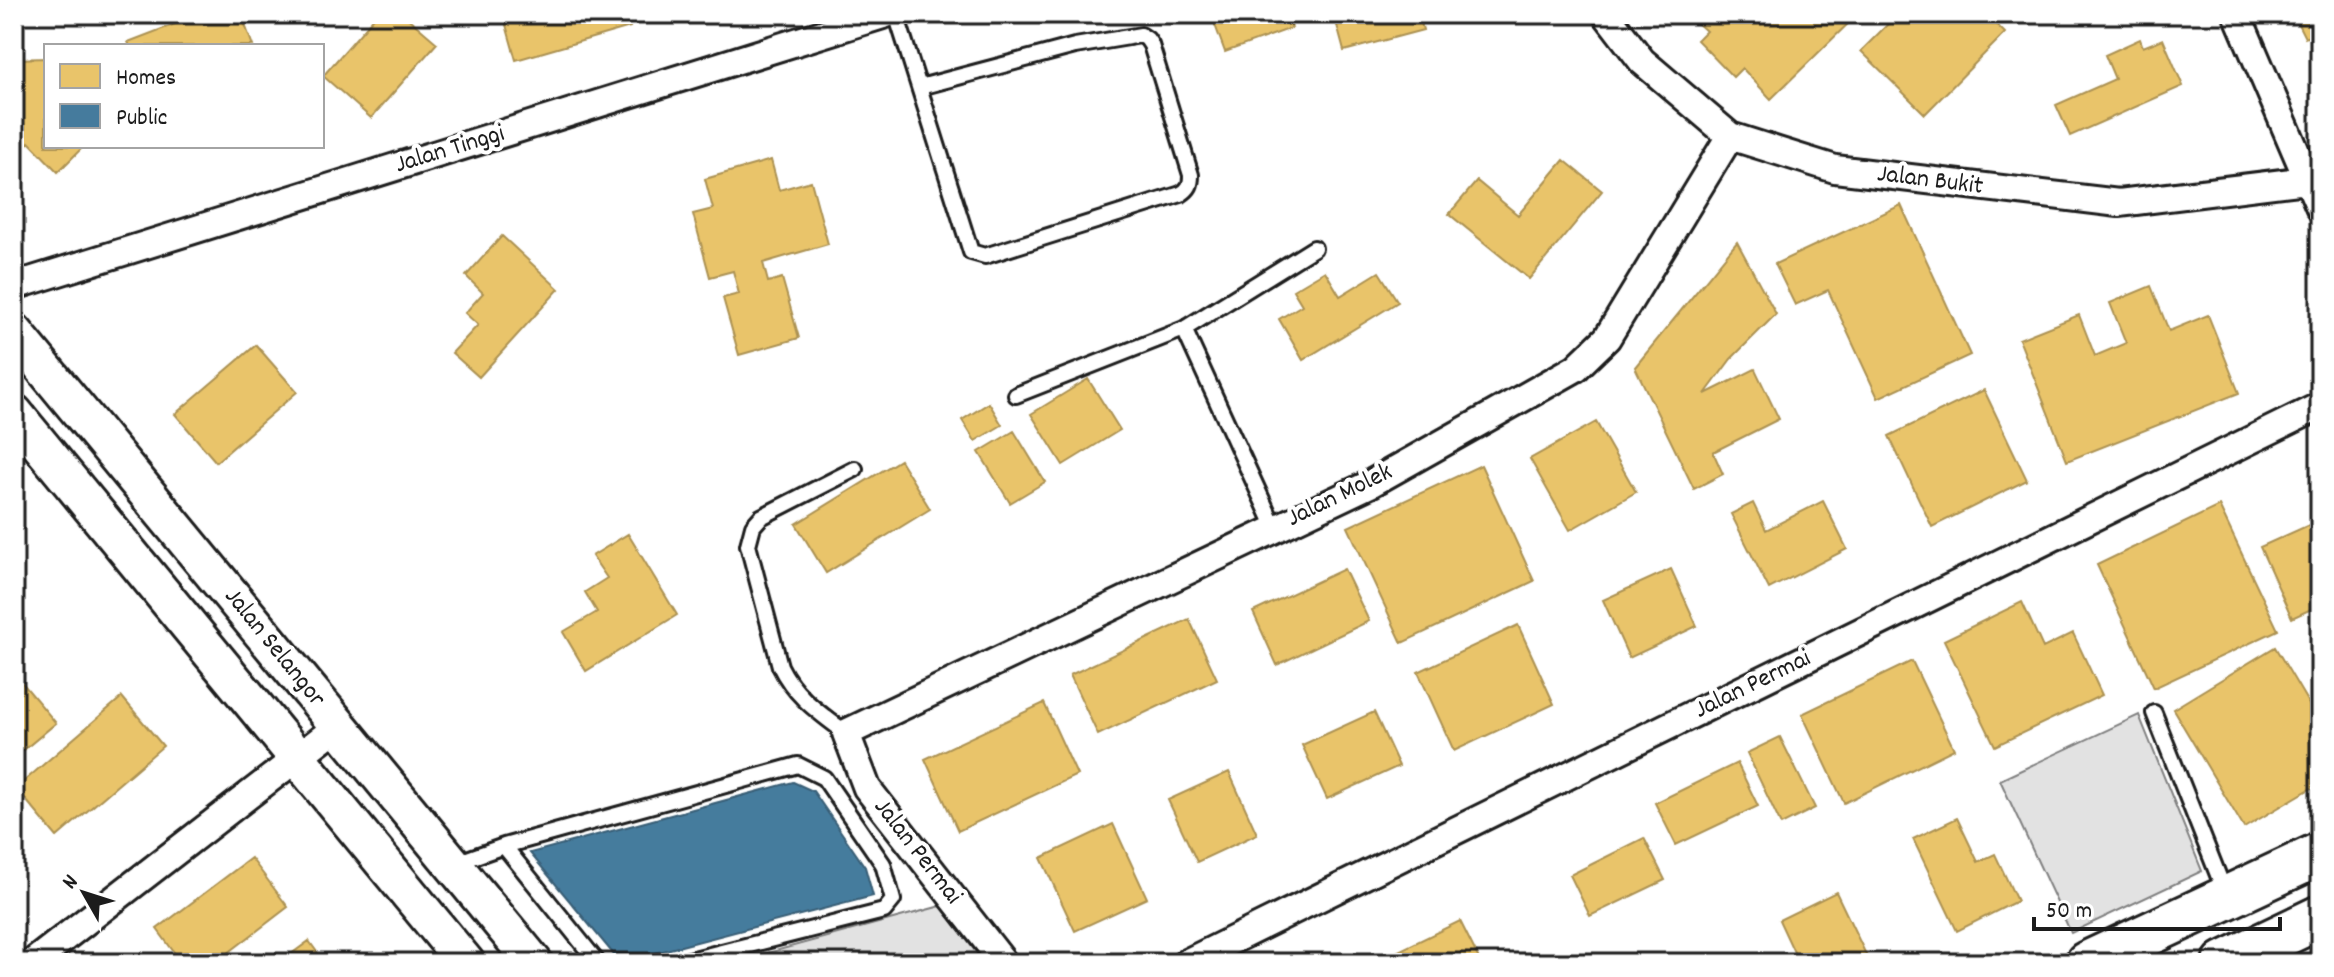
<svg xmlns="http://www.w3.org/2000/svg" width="2334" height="977" font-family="Dekko,sans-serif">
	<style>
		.green { fill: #e2e2e2; stroke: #7f7f7f; stroke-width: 2 }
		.homes { fill: #e9c46a; stroke: #ac9253; stroke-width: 2 }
		.public { fill: #457b9d; stroke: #395e76; stroke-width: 2 }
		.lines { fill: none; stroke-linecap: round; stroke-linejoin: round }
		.service-casing { stroke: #1c1c1c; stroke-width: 20 }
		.minor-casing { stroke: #1c1c1c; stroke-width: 32 }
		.secondary-casing { stroke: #1c1c1c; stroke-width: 42 }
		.primary-casing { stroke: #1c1c1c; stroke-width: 48 }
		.service { stroke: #fff; stroke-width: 14 }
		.minor { stroke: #fff; stroke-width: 26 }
		.secondary { stroke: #fff; stroke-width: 36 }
		.primary { stroke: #fff; stroke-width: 42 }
		.labels { text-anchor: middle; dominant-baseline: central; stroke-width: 8; stroke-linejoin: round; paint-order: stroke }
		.street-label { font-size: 26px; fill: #1c1c1c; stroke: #fff }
	</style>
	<rect width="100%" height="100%" fill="#fff"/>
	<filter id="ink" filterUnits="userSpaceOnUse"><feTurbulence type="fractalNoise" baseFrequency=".0125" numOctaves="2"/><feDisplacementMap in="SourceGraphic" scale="16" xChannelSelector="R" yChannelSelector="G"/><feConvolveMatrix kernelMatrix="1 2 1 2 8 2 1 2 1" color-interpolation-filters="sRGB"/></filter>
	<g filter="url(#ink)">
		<!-- green -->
		<path class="green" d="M2139 715 2202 871 2071 933 2000 780Z
			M941 906 984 963H731Z"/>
		<!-- homes -->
		<path class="homes" d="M201 14H241L253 46H130L128 42Z
			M377 14H403L437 43 371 118 323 76Z
			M503 14H627L630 27 516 60Z
			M1211 14H1287L1292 28 1225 52Z
			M1334 14H1419L1423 30 1344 51Z
			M1704 14H1858L1771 99 1742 68 1733 77 1697 40 1706 31 1696 22Z
			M1898 14H1986L2005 33 1925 114 1861 51Z
			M2302 14H2320V31L2305 38 2295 18Z
			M2140 39 2143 47 2163 39 2183 86 2070 136 2056 105 2115 79 2105 55Z
			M46 58V146H84L58 172 29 142 14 157V59Z
			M771 160 779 190 811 181 828 244 763 263 768 282 782 278 799 338 739 355 723 298 739 294 733 271 710 277 693 214 713 209 705 179Z
			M1564 160 1602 191 1529 279 1449 214 1477 181 1518 215Z
			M1901 205 1970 355 1878 398 1828 290 1795 305 1775 264Z
			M502 236 559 289 479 377 452 353 478 325 465 313 483 293 466 276Z
			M1737 242 1776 314 1731 359 1705 394 1755 369 1779 419 1713 452 1723 474 1694 489 1635 367Z
			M1325 271 1340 296 1379 272 1398 302 1303 360 1279 319 1302 305 1293 290Z
			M2151 286 2169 331 2208 315 2239 393 2067 461 2019 339 2079 315 2095 356 2126 343 2110 303Z
			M256 345 297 392 216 462 175 414Z
			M1088 379 1120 430 1063 465 1031 414Z
			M1984 390 2027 480 1932 527 1889 436Z
			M989 403 1002 425 975 441 962 420Z
			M1596 422 1636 492 1570 530 1530 459Z
			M1014 431 1045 482 1010 503 979 452Z
			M900 460 930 509 826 573 796 524Z
			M1481 465 1534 581 1402 643 1348 527Z
			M1823 501 1847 549 1769 589 1731 514 1753 503 1766 530Z
			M2219 506 2278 630 2154 688 2097 565Z
			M2320 520V605L2292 618 2260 547Z
			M628 534 677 615 586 671 563 632 597 612 585 592 607 578 592 556Z
			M1344 569 1369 621 1277 665 1253 612Z
			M1671 569 1697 626 1629 658 1603 600Z
			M2022 602 2043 648 2073 633 2102 695 1995 746 1944 640Z
			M1189 619 1217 679 1098 735 1070 675Z
			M1518 625 1554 704 1454 751 1418 672Z
			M2275 647 2320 723V783L2244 828 2173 709Z
			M1912 661 1954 749 1844 803 1802 714Z
			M14 673 56 723 14 758Z
			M122 697 163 746 57 837 16 788Z
			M1044 703 1077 775 958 831 925 759Z
			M1374 712 1399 766 1327 799 1302 745Z
			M1780 737 1815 808 1781 825 1747 753Z
			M1737 763 1758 806 1676 845 1655 803Z
			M1229 772 1257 834 1197 862 1168 800Z
			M1957 818 1978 862 1995 854 2017 901 1957 931 1913 839Z
			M1113 824 1147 898 1075 931 1041 858Z
			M1644 838 1665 880 1590 916 1570 875Z
			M251 858 288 907 215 963H182L157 929Z
			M1836 892 1870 963H1799L1779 920Z
			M1460 921 1481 963H1381L1380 960Z
			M309 941 325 963H279Z"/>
		<!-- public -->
		<path class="public" d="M793 782 813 791 865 867 873 896 620 962 530 853Z"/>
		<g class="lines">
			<defs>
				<path id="service" d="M896 14 971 252 985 256 1181 194C1189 189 1191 185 1191 175L1151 45 1147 39 1141 35 1075 46 920 87
					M1184 329 1275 528
					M1016 395 1184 329 1314 248
					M2154 713 2226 895
					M846 733C820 713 795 697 780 666L748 545 753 526 761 517 855 469
					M504 846 598 963
					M453 864 504 846 798 765 824 778 883 864 893 900 884 911 678 963"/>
				<path id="minor" d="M1606 14 1642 61 1730 136 1835 169 2119 203 2307 180
					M2237 14 2320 208
					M14 286 886 14
					M32 963 338 726
					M1004 963 867 788 846 733 1370 484 1576 368 1607 338 1730 136
					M1186 963 2320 406"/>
				<path id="secondary" d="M14 332 534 963
					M14 413 466 963"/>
				<path id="primary" d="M2087 963 2320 854
					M2224 963 2320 917"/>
			</defs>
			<!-- service casing -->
			<use href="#service" class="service-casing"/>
			<!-- minor casing -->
			<use href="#minor" class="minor-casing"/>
			<!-- secondary casing -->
			<use href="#secondary" class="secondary-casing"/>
			<!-- primary casing -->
			<use href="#primary" class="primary-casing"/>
			<!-- service -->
			<use href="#service" class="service"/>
			<!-- minor -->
			<use href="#minor" class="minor"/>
			<!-- secondary -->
			<use href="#secondary" class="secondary"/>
			<!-- primary -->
			<use href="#primary" class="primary"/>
		</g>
	</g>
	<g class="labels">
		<!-- street labels -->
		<g class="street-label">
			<text transform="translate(450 150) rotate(-17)">Jalan Tinggi</text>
			<text transform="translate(1930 181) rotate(7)">Jalan Bukit</text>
			<text transform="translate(1340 496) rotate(-26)">Jalan Molek</text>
			<text transform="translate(274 648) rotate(51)">Jalan Selangor</text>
			<text transform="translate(1753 685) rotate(-26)">Jalan Permai</text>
			<text transform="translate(917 852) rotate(52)">Jalan Permai</text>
		</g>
	</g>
	<!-- margin -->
	<rect width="2334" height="977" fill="none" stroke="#fff" stroke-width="48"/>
	<rect x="24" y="24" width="2286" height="929" fill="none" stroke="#1c1c1c" stroke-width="3" filter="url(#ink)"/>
	<!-- legend -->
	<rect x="44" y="44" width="280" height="104" fill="#ffffff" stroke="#a4a4a4" stroke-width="2"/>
	<rect x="60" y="64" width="40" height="24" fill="#e9c46a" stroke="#a4a4a4" stroke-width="2"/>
	<text x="116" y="84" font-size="24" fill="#1c1c1c">Homes</text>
	<rect x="60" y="104" width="40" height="24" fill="#457b9d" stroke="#a4a4a4" stroke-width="2"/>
	<text x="116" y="124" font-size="24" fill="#1c1c1c">Public</text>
	<!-- north arrow -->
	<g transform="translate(84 893) rotate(309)" stroke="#ffffff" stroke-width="6" paint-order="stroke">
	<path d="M0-6L14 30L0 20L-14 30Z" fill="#1c1c1c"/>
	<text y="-12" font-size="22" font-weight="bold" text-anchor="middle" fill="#1c1c1c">N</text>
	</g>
	<!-- scale -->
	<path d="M2034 917v12h246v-12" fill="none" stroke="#1c1c1c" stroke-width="4"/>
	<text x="2046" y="917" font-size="24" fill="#1c1c1c" stroke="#ffffff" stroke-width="6" paint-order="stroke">50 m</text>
</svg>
